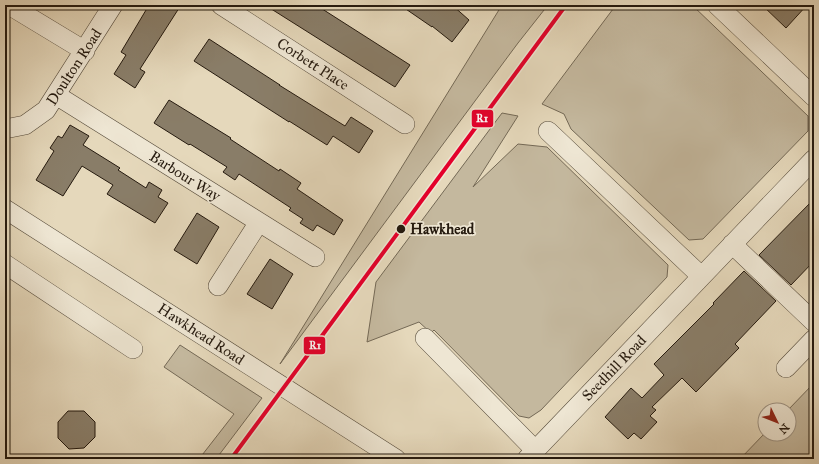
<svg xmlns="http://www.w3.org/2000/svg" width="819" height="464" font-family="'IM FELL Great Primer',serif">
	<style>
		.green { fill: #c4b89e; stroke: #746956 }
		.building { fill: #897d68; stroke: #251a0f }
		.lines { fill: none; stroke-linecap: round; stroke-linejoin: round }
		.minor-casing { stroke: #554a3a; stroke-width: 20 }
		.minor { stroke: #eee6d3; stroke-width: 19 }
		.rail-1-casing { stroke: #eee6d3; stroke-width: 7 }
		.rail-1 { stroke: #e4002b; stroke-width: 4 }
		.stop-dot { fill: #251a0f; stroke: #eee6d3; stroke-width: 1.5 }
		.labels { text-anchor: middle; dominant-baseline: central; stroke-width: 3.5; stroke-linejoin: round; paint-order: stroke }
		.street-label { font-size: 15px; fill: #251a0f; stroke: #eee6d3 }
		.stop-label { font-size: 15px; font-weight: bold; fill: #251a0f; stroke: #eee6d3; text-anchor: start }
		.line-badge { stroke: #eee6d3; stroke-width: 1.5 }
		.badge-label { font-size: 11px; text-anchor: middle; font-weight: bold; fill: #fff }
	</style>
	<rect width="100%" height="100%" fill="#e5d8bb"/>
	<filter id="stains"><feTurbulence type="fractalNoise" baseFrequency=".005" numOctaves="4"/><feColorMatrix values="0 0 0 0 .2 0 0 0 0 .09 0 0 0 0 .02 0 0 0 .5 -.17"/></filter>
	<radialGradient id="worn" r=".72"><stop offset=".6" stop-color="#630" stop-opacity="0"/><stop offset="1" stop-color="#630" stop-opacity=".3"/></radialGradient>
	<!-- green -->
	<path class="green" d="M502 5H548L518 43 280 364Z
		M616 5H692L808 116V131L703 239 689 240 571 129 564 114 542 104Z
		M502 113 518 116 473 187 518 144 547 147 668 265 667 277 541 410 529 418 519 416 434 330 431 333 419 322 367 342 376 282Z
		M180 345 262 398 216 459H199L234 414 164 367Z
		M814 383V459H740L765 433 789 434V410H788Z"/>
	<!-- building -->
	<path class="building" d="M149 5H181L140 69 145 72 135 88 114 74 126 55 121 52Z
		M265 5H316L410 65 395 87Z
		M400 5H452L469 20 452 42 432 26V27Z
		M762 5H807L786 28Z
		M209 39 280 85H279L345 126 351 117 373 131 359 153 333 136 327 145 289 121V122L194 61Z
		M169 100 231 138 230 139 279 171 280 169 301 183 297 189 343 220 334 235 317 225 313 231 300 223 303 219 289 210 291 208 239 174 235 180 223 172 227 167 190 144 189 145 154 123Z
		M70 125 89 136 83 145 120 168 118 170 146 188 149 182 162 190 158 197 168 203 155 223 107 194 113 185 82 166 63 196 36 180 54 151 50 148 58 136 62 138Z
		M814 199V261L791 285 759 255Z
		M197 213 219 227 197 264 174 250Z
		M270 259 293 274 272 309 247 294Z
		M744 271 776 301 735 344 739 348 696 392 682 378 652 407 656 410 650 416 657 422 641 439 634 433 628 439 605 417 631 388 642 398 664 375 654 364 714 304 713 303Z
		M68 411H84L95 422V437L84 448 69 449 58 438V422Z"/>
	<g class="lines">
		<defs>
			<path id="minor" d="M9 5 85 51
				M221 5 405 124
				M717 5 814 97
				M56 95 315 257
				M5 129 25 125 46 110 113 5
				M548 131 701 276
				M5 209 396 459
				M732 244 814 322
				M5 264 133 349
				M218 286 259 222
				M425 338 535 450
				M786 368 814 339
				M527 459 814 159"/>
		</defs>
		<!-- minor casing -->
		<use href="#minor" class="minor-casing"/>
		<!-- minor -->
		<use href="#minor" class="minor"/>
		<defs>
			<path id="rail-1" d="M231 459 566 5"/>
		</defs>
		<!-- rail-1 casing -->
		<use href="#rail-1" class="rail-1-casing"/>
		<!-- rail-1 -->
		<use href="#rail-1" class="rail-1"/>
	</g>
	<!-- markers -->
	<circle class="stop-dot" cx="401" cy="229" r="5"/>
	<g class="labels">
		<!-- street labels -->
		<g class="street-label">
			<text transform="translate(313 64) rotate(33)">Corbett Place</text>
			<text transform="translate(74 67) rotate(-57)">Doulton Road</text>
			<text transform="translate(185 176) rotate(32)">Barbour Way</text>
			<text transform="translate(201 334) rotate(33)">Hawkhead Road</text>
			<text transform="translate(614 368) rotate(-46)">Seedhill Road</text>
		</g>
		<!-- stop labels -->
		<g class="stop-label">
			<text x="410" y="229">Hawkhead</text>
		</g>
	</g>
	<g class="line-badge">
		<rect x="471" y="109" width="23" height="19" rx="4" fill="#e4002b"/>
		<rect x="303" y="336" width="23" height="19" rx="4" fill="#e4002b"/>
	</g>
	<g class="badge-label">
		<text x="482" y="122">R1</text>
		<text x="315" y="349">R1</text>
	</g>
	<!-- margin -->
	<rect width="819" height="464" fill="none" stroke="#e5d8bb" stroke-width="20"/>
	<rect x="6" y="6" width="807" height="452" fill="none" stroke="#251a0f" stroke-width="2"/>
	<rect x="10" y="10" width="799" height="444" fill="none" stroke="#251a0f"/>
	<!-- north arrow -->
	<g transform="translate(777 422) rotate(133)"><circle r="19" fill="#eee6d3" stroke="#9e9485"/>
	<path d="M0-3L7 15L0 10L-7 15Z" fill="#8f2418"/>
	<text y="-6" font-size="11" font-weight="bold" text-anchor="middle" fill="#251a0f">N</text>
	</g>
	<rect width="100%" height="100%" filter="url(#stains)"/>
	<rect width="100%" height="100%" fill="url(#worn)"/>
</svg>
